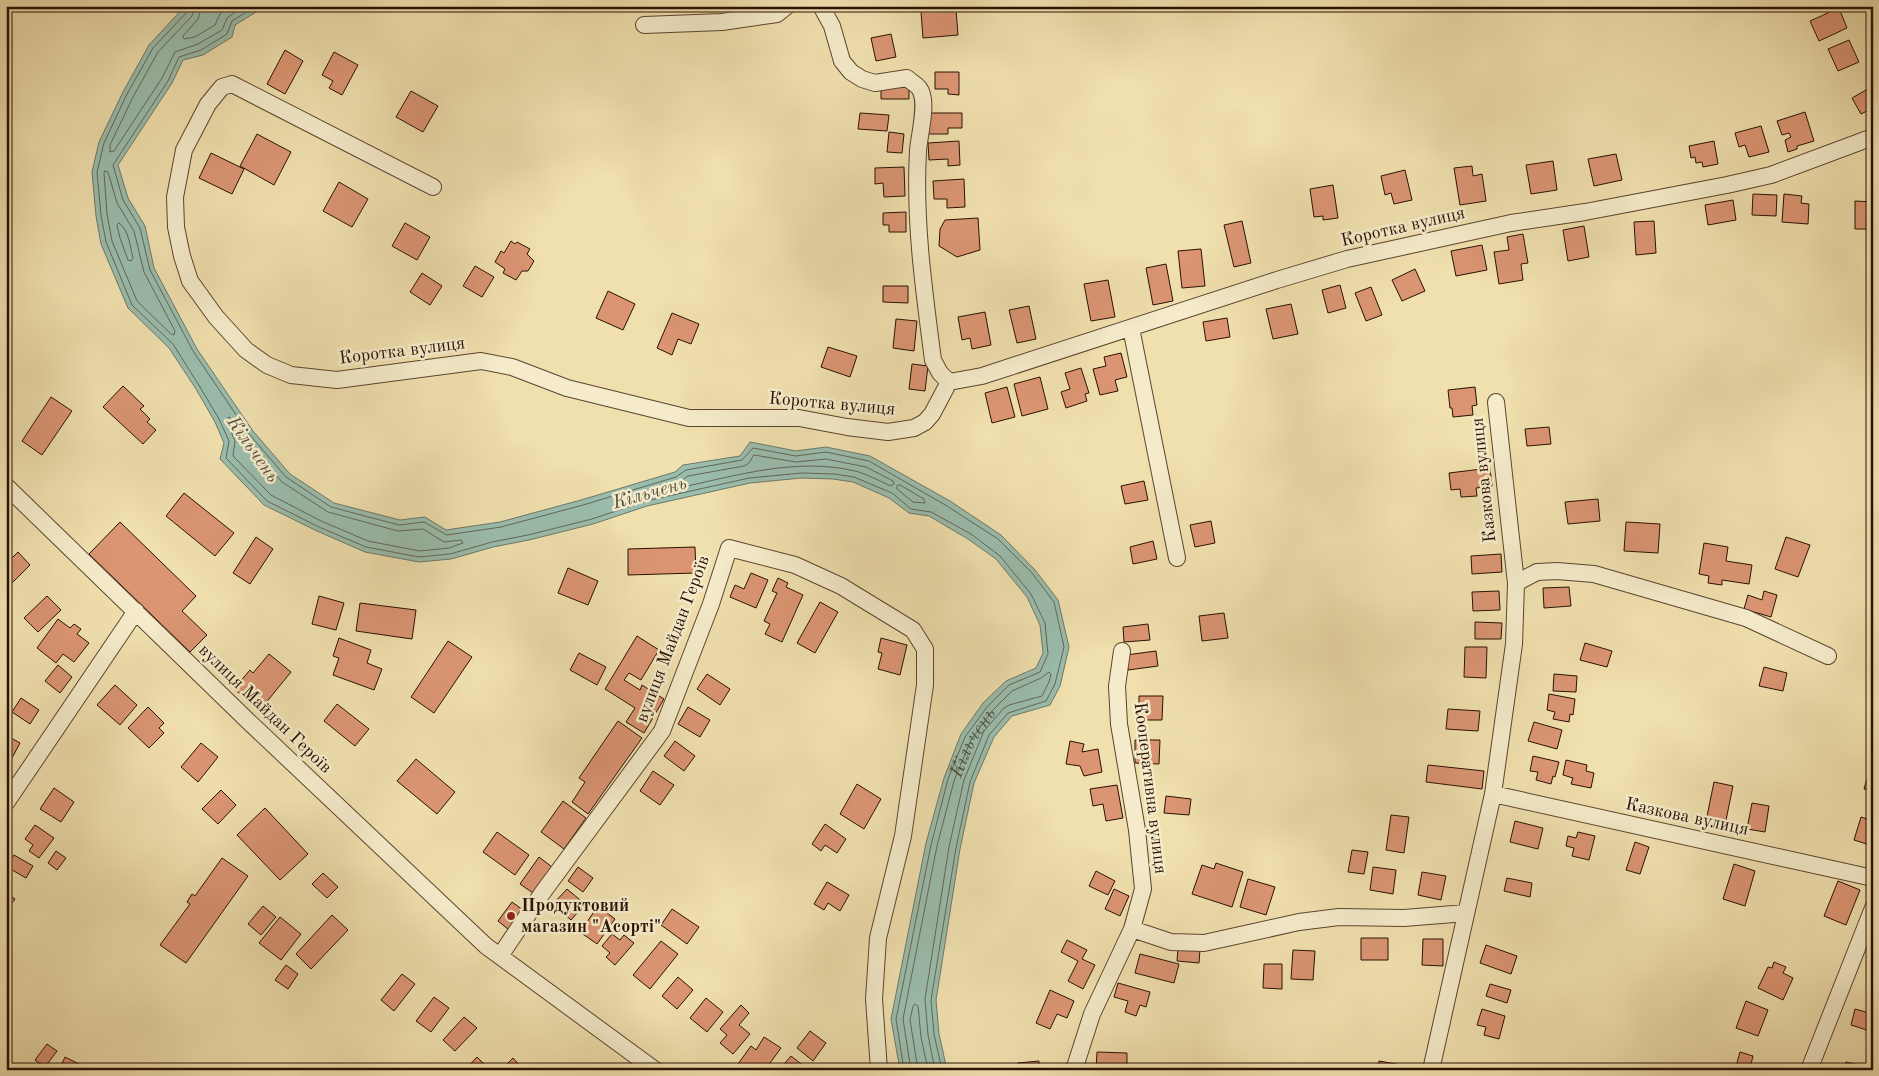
<svg xmlns="http://www.w3.org/2000/svg" width="1879" height="1076" font-family="'Old Standard TT',serif">
	<style>
		.water { fill: #9abdad; stroke: #6d786a }
		.lines { fill: none; stroke-linecap: round; stroke-linejoin: round }
		.shore { stroke: #626659; stroke-width: 1 }
		.building { fill: #db9573; stroke: #291005 }
		.minor-casing { stroke: #5b442f; stroke-width: 18 }
		.minor { stroke: #f5ebca; stroke-width: 16 }
		.poi-dot { fill: #8f2418; stroke: #f5ebca; stroke-width: 2 }
		.labels { text-anchor: middle; dominant-baseline: central; stroke-width: 5; stroke-linejoin: round; paint-order: stroke }
		.street-label { font-size: 18px; fill: #291005; stroke: #f5ebca }
		.poi-label { font-size: 18px; font-weight: bold; fill: #291005; stroke: #f5ebca; text-anchor: start }
		.water-label { font-size: 19px; font-style: italic; fill: #514d40; stroke: #f5ebca }
	</style>
	<rect width="100%" height="100%" fill="#f0e0ae"/>
	<filter id="stains"><feTurbulence type="fractalNoise" baseFrequency=".004" numOctaves="4"/><feColorMatrix values="0 0 0 0 .2 0 0 0 0 .09 0 0 0 0 .02 0 0 0 .5 -.17"/></filter>
	<radialGradient id="worn" r=".72"><stop offset=".6" stop-color="#630" stop-opacity="0"/><stop offset="1" stop-color="#630" stop-opacity=".3"/></radialGradient>
	<!-- water -->
	<path class="water" d="M185 6H266L235 25 232 37 203 55 183 60 172 83 118 165 128 198 145 226 154 268 197 349 253 431 290 474 334 503 400 520 425 517 446 530 500 522 581 500 675 472 683 465 740 456 750 442 796 451 826 447 870 456 950 501 1001 535 1035 570 1058 600 1069 647 1060 686 1050 705 1012 716 994 737 974 783 960 849 936 1000 939 1034 947 1070H900L891 1019 926 843 944 778 961 734 983 703 1006 681 1036 668 1043 653 1040 625 1027 597 996 559 968 539 929 516 909 513 889 498 853 482 833 479 802 478 750 483 647 506 593 524 529 540 493 547 451 559 419 562 365 552 317 531 264 505 220 459 224 443 215 422 196 389 169 348 128 308 101 244 96 216 92 172 99 142 123 92 149 45Z"/>
	<g class="lines">
		<!-- shore -->
		<g class="shore">
			<path d="M188 6 187 12 153 48 127 94 104 143 97 172 101 215 106 242 132 305 173 344 200 387 219 419 229 441 226 458 267 501 319 527 366 547 419 557 450 554 492 542 528 535 592 519 646 501 749 478 802 473 834 474 854 477 892 493 911 509 931 512 971 534 1000 556 1031 594 1045 623 1048 654 1040 672 1009 685 987 707 965 737 948 779 931 845 896 1019 904 1070"/>
			<path d="M194 6 192 16 158 52 133 97 110 145V152L114 151 162 78 175 52 198 44 222 30 227 18 243 6"/>
			<path d="M202 6 198 19 183 36 184 39 195 37 215 25 220 14 230 6"/>
			<path d="M256 6 232 21 227 34 201 50 179 57 168 81 113 165 123 200 140 228 150 270 193 351 249 434 286 477 331 507 399 525 424 522 447 535 501 527 583 505 676 477 686 470 742 460 753 448 796 456 826 452 869 461 947 506 998 539 1032 573 1054 602 1064 647 1055 684 1046 701 1008 713 989 735 970 782 956 848 931 1000 934 1034 942 1070"/>
			<path d="M105 171 108 172 117 203 134 231 144 272 175 331 174 335 171 334 137 301 112 241 107 214 104 173Z"/>
			<path d="M119 223C129 230 130 246 133 258L131 261 128 260 120 238 117 226Z"/>
			<path d="M229 417 245 438 282 482 328 512 398 531 423 529 444 542 461 540 463 543 449 548 420 551 368 541 321 521 271 495 233 456 235 441 226 420Z"/>
			<path d="M754 455 796 462 826 459 866 467 893 481 894 484 891 486C879 481 867 474 855 471 796 457 735 476 678 488L676 487V484L688 476 744 466 749 463Z"/>
			<path d="M900 485 924 499 925 503 913 502 897 489V486Z"/>
			<path id="s1" d="M911 1070 903 1019 937 846 954 781 971 740 992 711 1012 691 1041 678 1049 672 1051 674 1049 682 1042 696 1009 705 1004 708 984 731 964 780 949 847 925 999 928 1035 935 1070"/>
			<path d="M918 1070 910 1020 913 1006 915 1004 918 1006 921 1037 928 1070"/>
		</g>
	</g>
	<!-- building -->
	<path class="building" d="M1839 8 1847 28 1819 41 1810 21Z
		M956 9 958 35 923 38 921 12Z
		M891 34 896 57 876 61 871 38Z
		M1849 40 1859 62 1838 71 1828 49Z
		M285 50 303 61 285 94 267 84Z
		M334 52 358 65 342 95 329 88 333 81 322 75Z
		M935 72H959V95L948 94V89H935Z
		M881 84H909V99H881Z
		M1873 86V120H1872L1867 111 1861 114 1852 98Z
		M411 91 438 106 423 132 396 117Z
		M1805 112 1814 141 1797 146V149L1788 152 1785 140 1791 137 1789 133 1782 135 1777 121Z
		M860 113 889 115 887 131 858 129Z
		M925 113H962V128H948V134H925Z
		M1761 126 1769 152 1749 157 1745 145 1739 147 1735 133Z
		M889 132 904 134 902 153 887 152Z
		M257 134 291 152 274 185 240 166Z
		M959 141 960 165 948 166V159L929 160 928 143Z
		M1714 141 1718 164 1703 167 1702 162 1696 163 1695 157 1691 158 1689 146Z
		M211 153 244 169 232 194 199 178Z
		M1616 154 1622 180 1594 186 1588 159Z
		M1553 161 1557 190 1531 194 1526 165Z
		M1472 166 1473 176 1482 174 1486 201 1460 205 1454 168Z
		M904 167 905 196 884 197 883 183 875 184V168Z
		M1405 170 1412 200 1394 204 1391 193 1385 195 1381 176Z
		M964 179 965 207 947 208V199H934L933 181Z
		M339 182 368 199 352 227 323 211Z
		M1333 185 1338 218 1323 220V216L1314 217 1310 189Z
		M1753 194 1777 195 1776 216 1752 215Z
		M1784 194 1802 196 1801 203 1809 204 1808 224 1782 222Z
		M1733 200 1736 220 1708 225 1705 205Z
		M1855 201 1873 202V229H1855Z
		M906 212V232H889V225H883V213Z
		M978 218 980 250 957 257 939 246 940 229 945 220Z
		M1242 221 1251 263 1234 267 1224 225Z
		M1654 221 1656 253 1636 255 1634 222Z
		M405 223 430 237 417 260 392 246Z
		M1584 226 1589 257 1568 261 1563 230Z
		M1523 234 1528 263 1521 264 1523 280 1499 284 1494 252 1509 250 1507 237Z
		M511 241 515 244 517 242 530 249 527 254 534 261 528 271H522L516 280 503 273 505 269 495 262 501 251 504 253Z
		M1482 245 1487 270 1456 276 1451 251Z
		M1201 249 1205 286 1182 288 1178 251Z
		M1166 264 1173 301 1153 305 1146 268Z
		M475 266 494 277 482 297 463 286Z
		M1415 269 1425 291 1402 301 1392 280Z
		M422 273 442 286 430 305 410 292Z
		M1108 280 1115 317 1091 321 1084 284Z
		M1340 285 1346 308 1328 313 1322 290Z
		M883 286H908V303L883 302Z
		M1371 287 1382 315 1366 321 1355 293Z
		M608 291 635 304 623 330 596 318Z
		M1291 304 1298 334 1273 339 1266 309Z
		M1029 306 1036 339 1017 343 1009 310Z
		M985 312 991 345 972 349 970 338 962 340 958 317Z
		M672 313 699 324 691 344 678 339 672 355 657 348Z
		M1227 318 1230 337 1206 341 1203 322Z
		M896 319 917 321 914 351 893 348Z
		M828 347 857 356 850 377 821 367Z
		M1121 353 1127 377 1115 380 1118 391 1100 395 1093 369 1106 366 1104 357Z
		M912 364 928 366 925 391 909 389Z
		M1081 368 1089 393 1085 394 1087 401 1066 408 1061 392 1070 389 1065 373Z
		M1040 377 1048 409 1022 416 1014 384Z
		M123 386 144 406 140 409 150 419 147 422 156 430 143 444 103 407Z
		M1007 387 1015 417 992 423 985 393Z
		M1475 387 1477 405 1472 406 1473 415 1453 417 1452 408H1450L1448 390Z
		M51 397 72 411 42 455 22 441Z
		M1549 427 1551 444 1527 446 1525 429Z
		M1490 468 1492 486 1476 488 1477 496 1461 497 1460 489 1451 490 1449 473Z
		M1144 481 1148 500 1125 504 1121 486Z
		M184 493 234 533 215 556 166 516Z
		M1598 499 1600 521 1568 524 1565 502Z
		M1211 521 1215 543 1195 547 1190 525Z
		M120 522 196 596 182 611 207 635 190 652 89 554Z
		M1626 522 1660 524 1658 553 1624 551Z
		M256 537 273 549 250 584 233 573Z
		M1786 537 1810 545 1798 577 1775 569Z
		M1153 541 1157 559 1133 564 1130 547Z
		M1704 543 1728 547 1726 561 1752 565 1749 584 1722 580V585L1708 583 1709 576 1699 574Z
		M695 547 696 573 628 575V549Z
		M18 552 30 565 8 587 6 586V553L11 559Z
		M1501 554 1502 572 1472 574 1471 556Z
		M568 568 598 581 588 605 558 593Z
		M751 573 768 580 756 608 730 597 735 585 744 589Z
		M778 578 788 583 786 587 803 595 782 642 765 634 770 624 764 621 777 593 772 591Z
		M1569 587 1571 606 1544 608 1543 588Z
		M1499 591 1500 610 1473 611 1472 592Z
		M1764 591 1777 595 1771 617 1744 609 1748 595 1762 600Z
		M47 596 61 610 38 632 24 618Z
		M319 596 344 603 336 630 312 624Z
		M820 602 838 612 815 653 797 643Z
		M360 603 416 610 412 639 356 631Z
		M1224 613 1228 638 1202 641 1199 616Z
		M58 619 70 628 74 624 81 629 77 634 89 643 74 662 63 654 56 663 37 648Z
		M1475 622 1502 623 1501 639H1475Z
		M1148 624 1150 640 1124 642 1123 627Z
		M637 636 659 650 641 680 629 673 624 680 640 690 642 685 664 699 644 733 626 722 635 708 605 689Z
		M339 638 371 650 367 663 382 669 374 690 333 675 339 658 333 656Z
		M881 638 907 645 900 675 878 669 882 653 878 652Z
		M448 641 472 657 434 713 411 697Z
		M1585 643 1612 651 1607 667 1580 660Z
		M1465 647H1487L1486 678 1464 677Z
		M1156 651 1158 666 1128 670 1126 655Z
		M579 653 606 667 597 685 570 670Z
		M269 654 291 672 260 710 234 689 250 670 253 673Z
		M58 665 72 677 60 693 45 681Z
		M1764 667 1787 673 1783 691 1759 686Z
		M707 674 730 689 720 705 697 689Z
		M1554 674 1577 676 1576 692 1553 691Z
		M115 685 137 705 120 725 97 705Z
		M1549 694 1575 699 1573 715 1570 714 1569 722 1553 719 1555 712 1547 710Z
		M1139 696H1163L1162 720H1139Z
		M21 698 39 710 30 724 12 712Z
		M337 704 369 729 355 746 324 721Z
		M148 707 164 723 159 728 164 733 149 748 128 728Z
		M688 707 710 720 700 737 678 724Z
		M1448 709 1480 711 1478 731 1446 729Z
		M618 721 642 738 588 814 572 802 585 782 579 778Z
		M1534 722 1562 730 1557 749 1528 741Z
		M6 735 20 743 12 758 6 755Z
		M1135 740H1160L1159 764 1135 763Z
		M675 741 695 756 684 771 664 756Z
		M1070 741 1084 744 1082 752 1098 749 1102 772 1084 776 1080 766 1066 764Z
		M201 743 218 757 198 782 181 767Z
		M1533 756 1559 762 1555 777 1553 776 1551 784 1536 780 1538 772 1530 771Z
		M416 759 455 792 437 814 397 781Z
		M1566 760 1587 765 1586 771 1594 773 1591 788 1571 784 1573 778 1563 775Z
		M1428 765 1484 771 1482 789 1426 782Z
		M1871 765H1873V791L1864 789Z
		M653 771 674 785 660 805 640 791Z
		M1714 782 1733 786 1725 825 1706 821Z
		M857 784 881 799 864 829 840 814Z
		M1117 785 1123 818 1106 821 1103 804 1093 806 1090 789Z
		M54 788 74 802 61 822 40 809Z
		M221 790 236 805 218 824 202 809Z
		M1166 796 1191 799 1189 815 1164 813Z
		M563 801 586 818 564 849 541 832Z
		M1752 803 1769 806 1765 832 1747 829Z
		M265 808 308 854 280 880 237 835Z
		M1391 815 1409 817 1404 853 1386 850Z
		M1861 817 1873 821V838L1870 845 1854 840Z
		M1515 821 1543 828 1538 849 1510 842Z
		M825 824 846 839 837 853 825 845 821 851 812 844Z
		M35 825 54 838 39 858 29 851 33 845 25 839Z
		M497 832 529 855 515 875 483 852Z
		M1578 832 1595 836 1589 860 1572 856 1574 848 1566 846 1568 836 1576 838Z
		M1635 842 1649 847 1640 874 1626 870Z
		M1352 850 1368 852 1364 874 1348 872Z
		M56 851 66 858 57 870 48 863Z
		M14 855 33 866 26 878 7 867Z
		M539 857 552 867 533 893 520 884Z
		M222 858 248 876 186 963 160 945 190 904 187 902 192 894 195 896Z
		M1216 863 1243 872 1232 907 1192 894 1202 865 1214 869Z
		M1734 864 1755 871 1745 906 1723 899Z
		M578 867 593 878 583 892 568 881Z
		M1373 867 1396 870 1393 894 1370 890Z
		M1096 871 1115 881 1108 895 1089 886Z
		M1422 872 1446 876 1441 900 1418 895Z
		M323 873 338 887 327 898 312 884Z
		M1507 878 1532 883 1530 897 1504 891Z
		M1248 879 1275 887 1266 915 1240 907Z
		M1838 881 1860 890 1846 925 1824 916Z
		M827 882 849 895 840 911 828 903 824 910 814 904Z
		M567 889 585 904 571 920 553 904Z
		M1114 889 1129 896 1120 916 1105 909Z
		M6 893 15 899 6 911Z
		M512 902 523 910 509 930 498 921Z
		M263 906 276 917 261 935 248 924Z
		M598 906 615 919 597 944 580 932Z
		M672 909 699 927 687 944 661 925Z
		M332 915 348 930 311 969 296 954Z
		M280 917 301 934 281 960 259 943Z
		M612 934 620 940 624 935 634 943 615 965 606 957 610 953 602 946Z
		M1361 938H1388V960H1361Z
		M1423 939H1443V966L1422 965Z
		M1067 940 1087 950 1082 959 1095 965 1083 989 1068 981 1078 961 1061 952Z
		M661 941 678 954 650 989 633 975Z
		M1486 945 1517 956 1511 974 1480 963Z
		M1178 947 1200 949 1199 963 1177 961Z
		M1293 950 1315 951 1313 980 1291 979Z
		M1140 954 1179 964 1174 983 1135 973Z
		M1774 962 1786 967 1783 973 1793 978 1783 1000 1758 988 1768 967 1772 968Z
		M1264 964H1282V989L1263 988Z
		M286 965 298 974 288 989 275 980Z
		M402 974 415 984 394 1011 381 1000Z
		M678 977 693 990 677 1009 662 996Z
		M1118 983 1150 992 1146 1007 1140 1005 1136 1016 1125 1012 1128 1001 1114 997Z
		M1490 984 1511 990 1507 1003 1486 996Z
		M1050 990 1074 1001 1067 1018 1057 1014 1050 1029 1036 1023Z
		M434 997 449 1008 431 1032 416 1021Z
		M706 998 723 1012 707 1032 690 1018Z
		M1746 1001 1768 1010 1758 1036 1736 1028Z
		M741 1005 749 1013 739 1025 750 1034 733 1054 720 1043 727 1035 720 1029Z
		M1482 1009 1505 1016 1499 1039 1484 1035 1486 1027 1477 1025Z
		M1855 1009 1873 1014V1032L1851 1025Z
		M464 1017 477 1028 455 1051 443 1040Z
		M810 1031 826 1043 813 1061 797 1048Z
		M764 1037 781 1048 765 1070H747L738 1064 751 1046 756 1050Z
		M47 1044 57 1051 45 1067 35 1060Z
		M1097 1052 1127 1053V1070H1096Z
		M1740 1052 1753 1056 1751 1064 1764 1067 1763 1070H1735Z
		M791 1056 809 1070H779Z
		M65 1057 81 1065 79 1070H59Z
		M477 1057 490 1070H465Z
		M513 1058 524 1070H501Z
		M1039 1061V1067H1045V1070H1018V1063Z
		M1379 1061 1407 1066 1406 1070H1378Z
		M1846 1062 1872 1068V1070H1844Z"/>
	<g class="lines">
		<defs>
			<path id="minor" d="M821 6 832 26 842 61 851 72 862 79 875 83 907 78C910 81 916 84 919 88 929 101 919 135 918 151 914 221 924 291 933 360L940 373 949 382
				M644 25 722 22 777 14 787 6
				M433 187 232 84 222 87 208 104 184 150 175 197 176 227 182 256 190 281 216 317 246 350 267 365 291 375 337 380 481 361 512 367 567 388 689 418H799L847 427 888 432 914 428 925 422 932 414 949 382 982 376 1277 280 1347 259 1511 223 1585 212 1727 185 1771 175 1873 137
				M1131 328 1177 558
				M6 486 247 720 486 946 655 1070
				M1516 583 1537 572 1557 571 1594 574 1746 618 1828 656
				M1493 794 1873 878
				M6 803 136 611
				M1132 929 1171 942 1204 943 1299 922 1339 917 1404 918 1466 913
				M500 956 543 892 662 731 711 604 729 548 795 565 841 586 913 630 925 649V685L903 836 878 938 874 999 879 1070
				M6 1069 8 1070
				M1074 1070 1092 1014 1132 929 1143 889 1137 830 1119 724 1117 686 1122 651
				M1431 1070 1493 794 1514 644 1516 583 1496 402
				M1809 1070 1873 908"/>
		</defs>
		<!-- minor casing -->
		<use href="#minor" class="minor-casing"/>
		<!-- minor -->
		<use href="#minor" class="minor"/>
	</g>
	<!-- markers -->
	<circle class="poi-dot" cx="511" cy="916" r="5"/>
	<g class="labels">
		<!-- street labels -->
		<g class="street-label">
			<text transform="translate(1403 227) rotate(-13)">Коротка вулиця</text>
			<text transform="translate(402 351) rotate(-7)">Коротка вулиця</text>
			<text transform="translate(832 404) rotate(5)">Коротка вулиця</text>
			<text transform="translate(1484 480) rotate(-96)">Казкова вулиця</text>
			<text transform="translate(673 639) rotate(-69)">вулиця Майдан Героїв</text>
			<text transform="translate(265 709) rotate(44)">вулиця Майдан Героїв</text>
			<text transform="translate(1150 788) rotate(83)">Кооперативна вулиця</text>
			<text transform="translate(1687 817) rotate(12)">Казкова вулиця</text>
		</g>
		<!-- poi labels -->
		<g class="poi-label">
			<text x="521" y="906">Продуктовий<tspan x="521" dy="21">магазин "Асорті"</tspan></text>
		</g>
		<!-- water labels -->
		<g class="water-label">
			<text transform="translate(252 450) rotate(55)">Кільчень</text>
			<text transform="translate(650 494) rotate(-16)">Кільчень</text>
			<text stroke="none"><textPath href="#s1" startOffset="338">Кільчень</textPath></text>
		</g>
	</g>
	<!-- margin -->
	<rect width="1879" height="1076" fill="none" stroke="#f0e0ae" stroke-width="25"/>
	<rect x="8" y="8" width="1864" height="1061" fill="none" stroke="#291005" stroke-width="2.5"/>
	<rect x="12" y="12" width="1854" height="1051" fill="none" stroke="#291005"/>
	<rect width="100%" height="100%" filter="url(#stains)"/>
	<rect width="100%" height="100%" fill="url(#worn)"/>
</svg>
